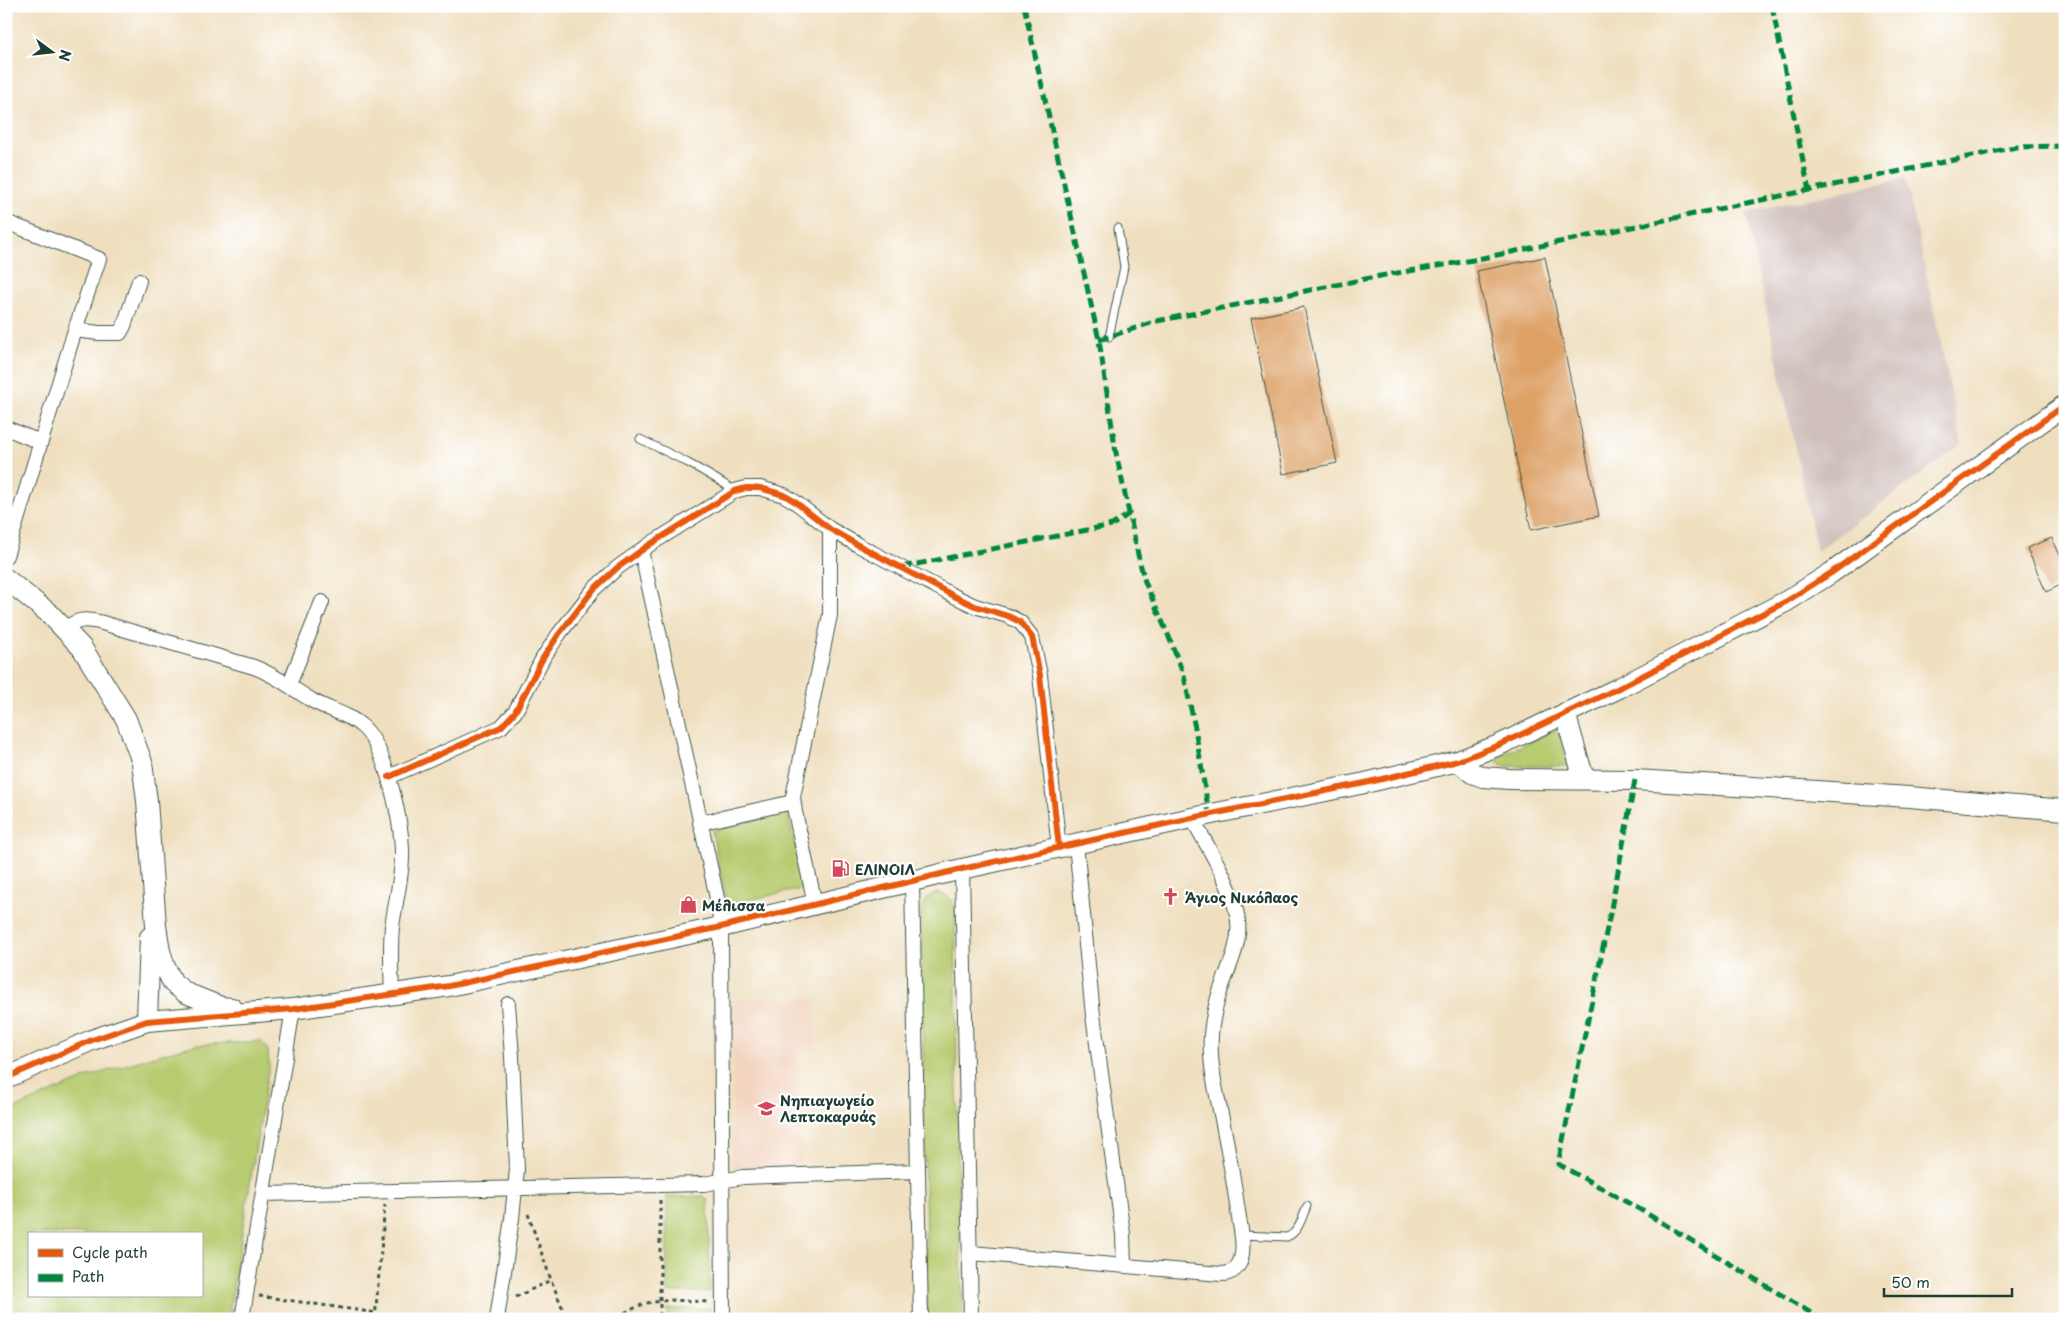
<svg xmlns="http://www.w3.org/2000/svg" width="2071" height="1325" font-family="'Playpen Sans',sans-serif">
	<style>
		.built { fill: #f3d4bf }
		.industrial { fill: #cfc0bb }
		.green { fill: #b7cb6f; stroke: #6b8452; fill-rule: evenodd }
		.building { fill: #dda166 }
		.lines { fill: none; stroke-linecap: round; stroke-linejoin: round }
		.lane-casing { stroke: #3e5549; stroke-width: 9 }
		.street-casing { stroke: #3e5549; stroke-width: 16 }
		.secondary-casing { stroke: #3e5549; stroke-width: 22 }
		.path { stroke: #3e5549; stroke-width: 3; stroke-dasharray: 4 4; stroke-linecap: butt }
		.lane { stroke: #fff; stroke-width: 7 }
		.street { stroke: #fff; stroke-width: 14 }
		.secondary { stroke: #fff; stroke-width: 20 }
		.quiet { stroke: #00873e; stroke-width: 5; stroke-dasharray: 10 5; stroke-linecap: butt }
		.cycleway-casing { stroke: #fff; stroke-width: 9 }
		.cycleway { stroke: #e8590c; stroke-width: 6 }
		.labels { text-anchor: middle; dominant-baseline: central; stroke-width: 4.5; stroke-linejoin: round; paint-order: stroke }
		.poi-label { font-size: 14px; font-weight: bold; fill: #1f3d34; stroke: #fff; text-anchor: start }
	</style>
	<rect width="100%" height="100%" fill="#fff"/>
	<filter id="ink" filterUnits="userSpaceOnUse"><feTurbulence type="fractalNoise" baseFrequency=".02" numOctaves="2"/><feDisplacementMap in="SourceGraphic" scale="10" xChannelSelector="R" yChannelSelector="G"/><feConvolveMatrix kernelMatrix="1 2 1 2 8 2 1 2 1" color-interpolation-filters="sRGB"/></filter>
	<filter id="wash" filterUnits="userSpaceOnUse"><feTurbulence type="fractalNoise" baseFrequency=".0096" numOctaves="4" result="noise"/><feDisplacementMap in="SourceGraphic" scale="20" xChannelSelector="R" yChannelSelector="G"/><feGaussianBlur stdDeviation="1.12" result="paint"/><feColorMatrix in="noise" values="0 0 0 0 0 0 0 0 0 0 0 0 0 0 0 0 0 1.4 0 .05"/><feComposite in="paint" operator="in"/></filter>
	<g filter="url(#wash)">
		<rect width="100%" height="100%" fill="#efdfbf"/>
		<!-- built -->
		<path class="built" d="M816 997 815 1051H798L801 1165 733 1168 732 1000Z"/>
		<!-- industrial -->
		<path class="industrial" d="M1906 178 1962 444 1817 551 1746 213Z"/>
		<!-- green -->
		<path class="green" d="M1558 729 1568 766H1507L1500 764 1497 760 1501 755Z
			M785 813 788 815 804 884 802 889 733 903 726 901 712 831Z
			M938 893C949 895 954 900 955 911L958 1175 963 1319H927L921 913C922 901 926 896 938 893Z
			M261 1041 268 1050 269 1065 228 1319H6V1112L88 1077 154 1056 195 1045ZM29 1234H201V1296H29Z
			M704 1196 708 1200 710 1292H667V1197Z
			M710 1308V1319H668V1309Z"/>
		<g id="blocks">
			<!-- building -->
			<path class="building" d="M1545 257 1599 516 1531 530 1477 271Z
				M1304 307 1337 463 1283 474 1251 318Z
				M2052 538 2065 566V583L2046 592 2027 548Z"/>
		</g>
	</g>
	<g filter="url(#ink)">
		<use href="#blocks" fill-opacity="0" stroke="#3e5549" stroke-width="1"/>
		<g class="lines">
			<defs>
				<path id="lane" d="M1109 337 1124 267 1118 228
					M640 439C673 455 704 470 735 491
					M1241 1235 1287 1237C1299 1232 1302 1218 1307 1206"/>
				<path id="street" d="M6 222 99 259 75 330 6 556
					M75 330 99 333H120L124 326 139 281
					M6 428 40 442
					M641 550 717 898 721 927 723 1319
					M65 630C76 619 84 619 99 622L254 667C278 676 291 688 313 701 329 710 349 714 363 727 387 749 403 826 402 859 401 882 395 904 392 927 390 949 391 972 392 995
					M289 685 322 602
					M389 777 501 727 515 712 543 658 559 634 594 589 617 568 649 545 735 491 746 488H760L784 495 794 501 830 529 858 545 954 596 975 606 1008 616 1020 622 1032 637 1040 675 1059 848
					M700 823 793 802
					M1076 844 1093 1015 1123 1234 1124 1266
					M962 869 971 1319
					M912 881 921 1319
					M815 904 795 812 793 797 830 615V529
					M263 1194 704 1184 743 1177 918 1171
					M971 1253 1221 1274C1231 1274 1238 1269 1241 1259 1245 1244 1240 1226 1238 1211 1232 1170 1225 1131 1216 1091 1209 1056 1208 1032 1218 998 1225 974 1241 947 1238 921 1234 887 1208 848 1192 818
					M242 1319 293 1009
					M497 1319 512 1218 517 1169 512 1056 508 1004"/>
				<path id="secondary" d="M6 579 50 614 82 648 126 719 142 762 147 801 156 926 160 951 165 967 173 983 186 993 221 1007 232 1008
					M1565 713 1584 779
					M1458 761 1472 773 1483 777 1509 779 1635 780 1786 789 1909 797 2065 810
					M147 1021 150 937
					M6 1078 92 1040 147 1021 293 1009 449 986 721 927 962 869 1192 818 1365 783 1458 761 1499 745 1619 688 1787 601 1831 573 2065 405"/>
			</defs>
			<!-- lane casing -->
			<use href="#lane" class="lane-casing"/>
			<!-- street casing -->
			<use href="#street" class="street-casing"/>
			<!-- secondary casing -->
			<use href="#secondary" class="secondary-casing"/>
			<!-- path -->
			<path class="path" d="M660 1200V1319
				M528 1214 551 1280 567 1319
				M259 1296 377 1313
				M516 1297 551 1280
				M375 1319 385 1205
				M610 1319 646 1303 671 1300 709 1302"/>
			<!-- lane -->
			<use href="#lane" class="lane"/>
			<!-- street -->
			<use href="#street" class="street"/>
			<!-- secondary -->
			<use href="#secondary" class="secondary"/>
			<!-- quiet -->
			<path class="quiet" d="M1024 6 1099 340 1116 453 1139 559 1145 582 1169 637 1184 676 1195 728 1209 814
				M1772 6 1809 191
				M1099 340 1157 321 1380 276 1473 260 2016 147 2065 146
				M902 567 1112 525 1129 514
				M1635 780 1611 909 1558 1164 1641 1210 1821 1319"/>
			<defs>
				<path id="cycleway" d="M389 777 501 727 515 712 543 658 559 634 594 589 617 568 649 545 735 491 746 488H760L784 495 794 501 830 529 858 545 954 596 975 606 1008 616 1020 622 1032 637 1040 675 1059 848
					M6 1078 92 1040 147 1021 293 1009 449 986 721 927 962 869 1192 818 1365 783 1458 761 1499 745 1619 688 1787 601 1831 573 2065 405"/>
			</defs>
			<!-- cycleway casing -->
			<use href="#cycleway" class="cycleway-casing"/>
			<!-- cycleway -->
			<use href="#cycleway" class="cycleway"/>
		</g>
	</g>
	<!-- icons -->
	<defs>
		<symbol id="fuel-bare" viewBox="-9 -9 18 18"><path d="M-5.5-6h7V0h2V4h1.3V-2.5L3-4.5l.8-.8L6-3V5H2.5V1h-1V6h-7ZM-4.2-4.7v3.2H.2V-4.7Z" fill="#d1495b" stroke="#fff" stroke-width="2.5" paint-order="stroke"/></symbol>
		<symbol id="church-bare" viewBox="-9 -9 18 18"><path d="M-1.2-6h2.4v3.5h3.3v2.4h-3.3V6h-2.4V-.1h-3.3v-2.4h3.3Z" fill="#d1495b" stroke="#fff" stroke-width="2.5" paint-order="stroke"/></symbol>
		<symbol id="shop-bare" viewBox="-9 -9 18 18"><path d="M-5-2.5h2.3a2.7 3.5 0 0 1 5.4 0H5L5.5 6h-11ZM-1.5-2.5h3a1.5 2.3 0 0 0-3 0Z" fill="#d1495b" stroke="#fff" stroke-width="2.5" paint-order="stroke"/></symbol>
		<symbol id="school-bare" viewBox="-9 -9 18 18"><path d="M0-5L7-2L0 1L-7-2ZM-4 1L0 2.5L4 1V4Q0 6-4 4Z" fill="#d1495b" stroke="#fff" stroke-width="2.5" paint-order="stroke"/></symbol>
	</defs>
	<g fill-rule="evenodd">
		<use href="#fuel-bare" x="828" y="856" width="25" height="25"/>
		<use href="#church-bare" x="1158" y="884" width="25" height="25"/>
		<use href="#shop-bare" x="676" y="892" width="25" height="25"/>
		<use href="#school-bare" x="754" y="1096" width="25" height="25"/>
	</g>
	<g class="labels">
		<!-- poi labels -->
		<g class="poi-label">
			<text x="855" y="869">ΕΛΙΝΟΙΛ</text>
			<text x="1185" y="897">Άγιος Νικόλαος</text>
			<text x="702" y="905">Μέλισσα</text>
			<text x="780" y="1100">Νηπιαγωγείο<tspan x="780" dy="16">Λεπτοκαρυάς</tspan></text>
		</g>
	</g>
	<!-- margin -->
	<rect width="2071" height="1325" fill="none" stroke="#fff" stroke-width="25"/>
	<!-- legend -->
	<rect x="28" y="1232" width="175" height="65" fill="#ffffff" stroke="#a5b1ae"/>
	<rect x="38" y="1249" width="25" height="8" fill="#e8590c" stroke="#a5b1ae"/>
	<text x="72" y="1258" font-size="15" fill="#1f3d34">Cycle path</text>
	<rect x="38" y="1274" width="25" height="8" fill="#00873e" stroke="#a5b1ae"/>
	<text x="72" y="1282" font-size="15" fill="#1f3d34">Path</text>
	<!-- north arrow -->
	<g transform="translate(52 52) rotate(105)" stroke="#ffffff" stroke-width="4" paint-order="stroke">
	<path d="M0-4L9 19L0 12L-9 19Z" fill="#1f3d34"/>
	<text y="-8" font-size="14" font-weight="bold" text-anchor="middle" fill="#1f3d34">N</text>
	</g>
	<!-- scale -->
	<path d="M1884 1288v8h128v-8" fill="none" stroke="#1f3d34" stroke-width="2.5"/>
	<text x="1891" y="1288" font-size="15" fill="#1f3d34" stroke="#ffffff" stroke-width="4" paint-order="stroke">50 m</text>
</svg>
